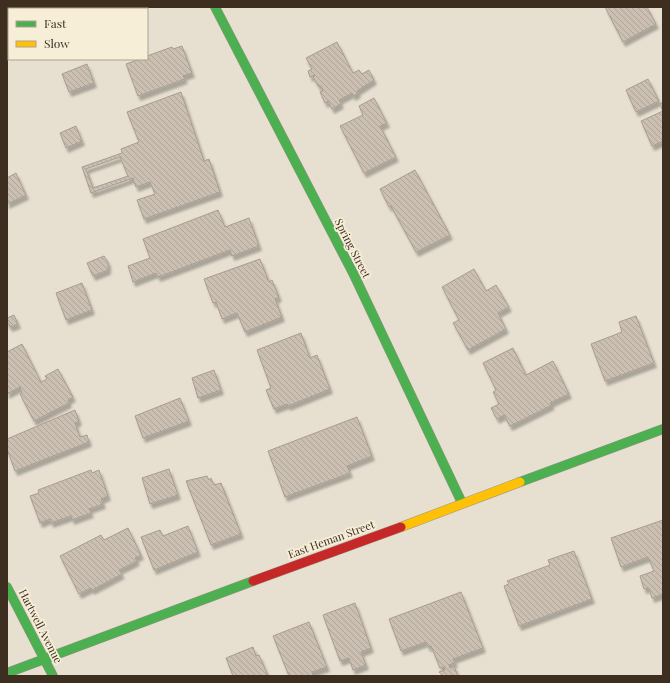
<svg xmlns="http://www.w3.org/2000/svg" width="670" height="683" font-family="'Playfair Display',serif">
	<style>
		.building { fill: url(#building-back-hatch); stroke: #a89c90; fill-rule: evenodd; filter: url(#shadow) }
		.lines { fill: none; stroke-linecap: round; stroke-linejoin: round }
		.fast-casing { stroke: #9c958a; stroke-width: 10 }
		.slow-casing { stroke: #9c958a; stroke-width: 10 }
		.jam-casing { stroke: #9c958a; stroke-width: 10 }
		.fast { stroke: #4caf50; stroke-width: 9 }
		.slow { stroke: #ffc107; stroke-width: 9 }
		.jam { stroke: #c62828; stroke-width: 9 }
		.labels { text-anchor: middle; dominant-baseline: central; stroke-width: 3.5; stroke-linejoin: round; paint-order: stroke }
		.street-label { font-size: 11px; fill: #3d2e20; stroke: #f7eed8 }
	</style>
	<defs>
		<pattern id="building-back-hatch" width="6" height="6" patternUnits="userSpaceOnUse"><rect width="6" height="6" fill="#cbbfb2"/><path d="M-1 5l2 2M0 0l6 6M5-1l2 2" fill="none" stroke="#afa499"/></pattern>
		<filter id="shadow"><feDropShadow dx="2.5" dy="4.5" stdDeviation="1" flood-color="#0004"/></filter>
	</defs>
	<rect width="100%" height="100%" fill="#e7e0d1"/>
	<!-- building -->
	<path class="building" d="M605 7H647L656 24 623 42Z
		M337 42 353 73 359 70 362 74 369 70 374 80 357 91 358 93 353 96 352 93 339 100 341 104 332 109 328 101 325 103 320 92 323 91 321 86 319 87 313 77 315 75 310 77 308 71 312 69 306 58Z
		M182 46 192 73 183 76 185 79 138 96 126 64 140 59H147V56L172 47 173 49Z
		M87 64 94 83 69 92 62 74Z
		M648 79 659 101 636 112 626 90Z
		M181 92 204 161 209 159 220 192 144 219 137 200 155 194 150 182 136 187 133 178 91 193 82 167 122 153 121 149 139 142 127 112ZM120 157 128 176 93 188 86 169Z
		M374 98 387 123 380 126 396 157 364 173 340 126 363 115 359 106Z
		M663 103V141L652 146 641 121 663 111 660 104Z
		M76 126 82 141 66 148 60 133Z
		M415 170 450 235 416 252 391 206 389 207 380 189Z
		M16 173 26 195 7 204V178Z
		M218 210 225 227 249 218 259 246 232 256 230 250 158 277 156 273 133 282 128 266 150 258 143 239Z
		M104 256 108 262V270L93 276 87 263Z
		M260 259 269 282 272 280 279 297 275 299 282 317 245 332 237 313 222 319 216 302 213 303 204 279Z
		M474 269 486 291 496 285 509 307 498 313 506 329 468 350 453 323 459 320 442 287Z
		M82 283 92 310 66 320 56 293Z
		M14 315 18 324 10 327 9 324H7V318Z
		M636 316 654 363 605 381 591 344 622 332 619 322Z
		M301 333 310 358 317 355 330 389 288 406 287 404 274 409 266 390 271 388 257 350Z
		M22 344 41 382 47 379 45 376 58 369 73 397 68 400 69 403 34 421 20 394 22 393 20 387 7 394V352Z
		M513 348 526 375 553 361 569 394 550 403 552 405 510 426 504 415 497 419 491 408 499 404 493 392 496 390 483 363Z
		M214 370 221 390 198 398 192 378Z
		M180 398 189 421 143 438 135 416Z
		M75 410 79 421 75 423 80 437 87 435 89 442 15 471 7 449V439Z
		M357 417 372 456 347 466 350 473 285 497 268 451Z
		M169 469 178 495 150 504 142 478Z
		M91 470 92 473 99 470 108 496 101 499 103 504 89 509 91 513 72 520 71 516 51 523 50 519 40 523 30 496 39 493 38 490Z
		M207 476 209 480 211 478 214 485 221 483 241 534 211 545 186 481Z
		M663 520V594L652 598 649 588 644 589 640 576 654 571 648 557 621 567 611 538Z
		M188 526 198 552 154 570 141 537 160 530 163 536Z
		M128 528 141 555 135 558 137 561 119 570 122 574 92 590 91 588 79 594 60 556 101 535 104 540Z
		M574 551 592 599 519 626 504 586 509 584 507 581 550 565 548 560Z
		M461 592 483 648 453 659 455 663 449 665 450 668 454 666 458 676H443L439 672 445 670 444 667 440 668 431 646 428 647 426 642 401 651 389 619Z
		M355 603 371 648 361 652 366 665 353 670 349 658 340 661 323 615Z
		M309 622 327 667 312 672 313 676H289L273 636Z
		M253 647 256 656 259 655 268 676H233L226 658Z"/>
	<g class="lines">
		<defs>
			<path id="fast" d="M215 7 354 275 462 503
				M520 482 663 429
				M7 587 53 676
				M7 673 253 581"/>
			<path id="slow" d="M401 527 520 482"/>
			<path id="jam" d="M253 581 401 527"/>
		</defs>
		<!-- fast casing -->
		<use href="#fast" class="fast-casing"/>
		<!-- slow casing -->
		<use href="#slow" class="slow-casing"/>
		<!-- jam casing -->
		<use href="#jam" class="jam-casing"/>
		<!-- fast -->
		<use href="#fast" class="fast"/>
		<!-- slow -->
		<use href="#slow" class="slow"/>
		<!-- jam -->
		<use href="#jam" class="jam"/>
	</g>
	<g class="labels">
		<!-- street labels -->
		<g class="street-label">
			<text transform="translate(353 248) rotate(63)">Spring Street</text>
			<text transform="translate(331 539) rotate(-20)">East Heman Street</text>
			<text transform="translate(41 626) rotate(63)">Hartwell Avenue</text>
		</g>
	</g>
	<!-- border -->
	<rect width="670" height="683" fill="none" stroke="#3d2e20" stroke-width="16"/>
	<!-- legend -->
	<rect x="8" y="8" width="140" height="52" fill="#f7eed8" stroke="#ada18e"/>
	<rect x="16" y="21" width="20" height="6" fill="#4caf50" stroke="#ada18e"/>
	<text x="44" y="28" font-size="12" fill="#3d2e20">Fast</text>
	<rect x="16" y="41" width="20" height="6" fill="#ffc107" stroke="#ada18e"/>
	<text x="44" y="48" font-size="12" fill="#3d2e20">Slow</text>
</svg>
